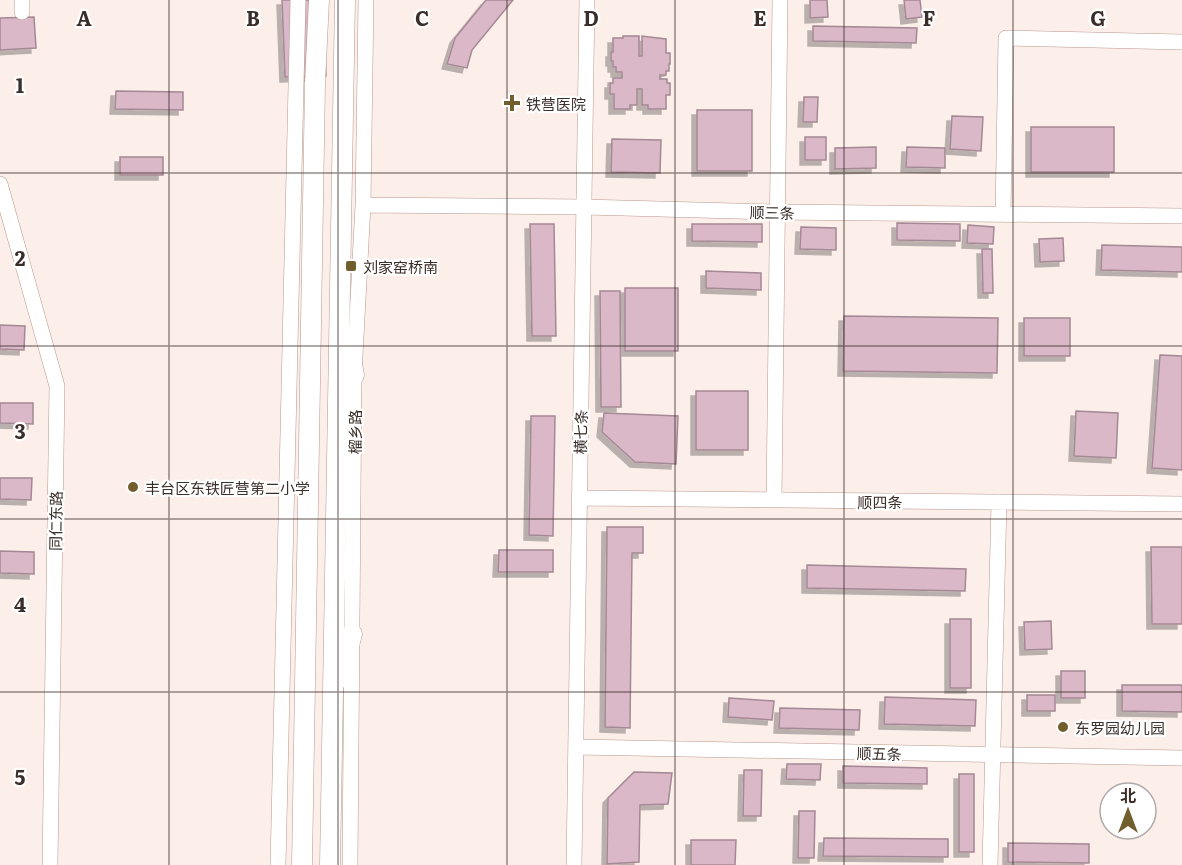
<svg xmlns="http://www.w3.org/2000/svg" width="1182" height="865" font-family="Literata,'Noto Sans SC',serif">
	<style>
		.building { fill: #dab8c7; stroke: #a58895; stroke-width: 1.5; filter: url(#shadow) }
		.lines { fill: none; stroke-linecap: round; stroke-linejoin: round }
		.minor-casing { stroke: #b7988e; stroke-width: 16 }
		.major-casing { stroke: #b7988e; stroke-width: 21 }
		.minor { stroke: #fff; stroke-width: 15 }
		.major { stroke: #fff; stroke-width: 20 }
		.grid { fill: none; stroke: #3a2e2a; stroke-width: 1.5; stroke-opacity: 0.55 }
		.poi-dot { fill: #725d2c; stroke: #fff; stroke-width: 2 }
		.labels { text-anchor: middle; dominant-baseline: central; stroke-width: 4.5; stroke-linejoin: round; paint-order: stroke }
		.poi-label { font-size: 15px; fill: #3a2e2a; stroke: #fff; text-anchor: start }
		.street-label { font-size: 15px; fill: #3a2e2a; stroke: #fff }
		.grid-label { font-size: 20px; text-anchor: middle; font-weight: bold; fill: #3a2e2a; stroke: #fff; stroke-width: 4.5; stroke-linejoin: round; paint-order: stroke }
	</style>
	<defs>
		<filter id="shadow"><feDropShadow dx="-5" dy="5" stdDeviation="0" flood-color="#0004"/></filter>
	</defs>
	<rect width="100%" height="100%" fill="#fcefea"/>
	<!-- building -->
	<path class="building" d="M282 0H323L326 76 285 77Z
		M486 0H513L472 50 467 68 447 64 455 38Z
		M810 0H827L828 17 810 18Z
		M904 0H920L922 17 906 19Z
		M34 17 36 48 0 50V18Z
		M813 26 917 28 916 43 813 41Z
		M623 36H639V56H642V36L666 39V53H670V64H669V71H666V75H660V79H667V83H670V95H666V109H648V105H642V89H637V105H630V109H614V94H610V83H613V78H622V72H616V67H613V61H611V52H613V38H623Z
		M116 91 183 92V110L115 109Z
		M804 97H818L817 122H803Z
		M697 110H752V171H697Z
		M952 116 983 117 981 151 950 149Z
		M1031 127H1114V172H1031Z
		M805 137H826V160H805Z
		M612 139 661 140 660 173 611 172Z
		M876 147V168L835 169V148Z
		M907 147 945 148V168L906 167Z
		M120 157H163V175H120Z
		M897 223 960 224V241L897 240Z
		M530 224H554L556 336H532Z
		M692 224H762V242L692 241Z
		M968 225 994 227 993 244 967 243Z
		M801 227 836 228V250L800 249Z
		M1063 238 1064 261 1040 262 1039 239Z
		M1102 245 1182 247V272L1101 270Z
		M982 249H992L993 293H983Z
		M706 271 761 273V290L706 288Z
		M625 288H678V351H625Z
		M600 291H620L621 407H601Z
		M844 316 998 318 997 373 843 371Z
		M1024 318H1070V356H1024Z
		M0 325 25 326 24 350 0 349Z
		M1160 355 1182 356V470L1152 468Z
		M696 391H748V450H696Z
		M0 403H33V424L0 423Z
		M1076 411 1118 413 1116 458 1074 456Z
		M604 413 678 416 676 464 635 462 602 432Z
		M531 416H555L553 536 529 535Z
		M0 478H32L31 500 0 499Z
		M607 527H643V553H632L630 728 605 727Z
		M1151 547H1182V624H1152Z
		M499 550H553V572H498Z
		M0 551 34 552V574L0 573Z
		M807 565 966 569 965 591 807 588Z
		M950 619H971V688H950Z
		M1051 621 1052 649 1025 650 1024 622Z
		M1061 671H1085V698H1061Z
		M1122 685H1182V712L1122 711Z
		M1027 695H1055V711H1027Z
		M885 697 976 700 975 726 884 724Z
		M729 698 774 701 772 720 728 717Z
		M780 708 860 710 859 730 779 728Z
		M787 764H821L820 780 786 779Z
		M843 766 927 768V784L843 783Z
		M744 770H762L761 816H743Z
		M634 772 672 773 668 804 640 805 639 862 607 864 608 798Z
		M959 774H974V852H959Z
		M799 811H815L814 858H798Z
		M824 838 948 839V857L823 856Z
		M691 840H736L735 865H691Z
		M1008 843 1089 844V863L1008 862Z"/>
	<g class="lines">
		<defs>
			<path id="minor" d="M22 0V12
				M0 184 57 386 50 865
				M363 205 584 207 776 212 1182 216
				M1003 214 1006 38 1182 42
				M579 498 1182 504
				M774 500 780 0
				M577 747 1182 758
				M278 865 298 0
				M350 865 354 375 363 205 366 0
				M574 865 587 0
				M990 865 999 502"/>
			<path id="major" d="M347 337 354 375
				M340 678 352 634
				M302 865 315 83 319 0
				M330 865 345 0"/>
		</defs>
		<!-- minor casing -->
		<use href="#minor" class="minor-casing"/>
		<!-- major casing -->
		<use href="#major" class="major-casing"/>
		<!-- minor -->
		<use href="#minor" class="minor"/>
		<!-- major -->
		<use href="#major" class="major"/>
	</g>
	<!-- grid -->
	<path class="grid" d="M169 0V865M338 0V865M507 0V865M675 0V865M844 0V865M1013 0V865M0 173H1182M0 346H1182M0 519H1182M0 692H1182"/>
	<!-- markers -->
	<g class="poi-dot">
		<path d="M509 94h6v6h6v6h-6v6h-6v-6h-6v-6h6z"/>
		<rect x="345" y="260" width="12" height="12" rx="3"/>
		<circle cx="133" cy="487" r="6"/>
		<circle cx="1063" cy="727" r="6"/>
	</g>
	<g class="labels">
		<!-- poi labels -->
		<g class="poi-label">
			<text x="526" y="103">铁营医院</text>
			<text x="363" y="266">刘家窑桥南</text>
			<text x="145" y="487">丰台区东铁匠营第二小学</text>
			<text x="1075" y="727">东罗园幼儿园</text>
		</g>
		<!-- street labels -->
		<g class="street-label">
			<text transform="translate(772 212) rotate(1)">顺三条</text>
			<text transform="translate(354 432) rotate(-90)">榴乡路</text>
			<text transform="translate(580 432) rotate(-89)">横七条</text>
			<text x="880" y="501">顺四条</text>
			<text transform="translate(55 521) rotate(-89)">同仁东路</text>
			<text transform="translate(879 753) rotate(1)">顺五条</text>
		</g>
	</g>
	<g class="grid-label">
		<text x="84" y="26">A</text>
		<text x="253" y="26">B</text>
		<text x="422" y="26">C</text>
		<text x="591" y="26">D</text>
		<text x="760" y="26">E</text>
		<text x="929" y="26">F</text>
		<text x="1098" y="26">G</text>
		<text x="20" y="93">1</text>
		<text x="20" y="266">2</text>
		<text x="20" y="439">3</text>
		<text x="20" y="612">4</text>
		<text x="20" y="785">5</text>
	</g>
	<!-- north arrow -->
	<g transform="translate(1128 811)"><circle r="28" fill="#ffffff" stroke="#b0abaa" stroke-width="1.5"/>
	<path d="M0-4.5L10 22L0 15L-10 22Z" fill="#725d2c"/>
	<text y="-9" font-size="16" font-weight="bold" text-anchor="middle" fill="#3a2e2a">北</text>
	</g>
</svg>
